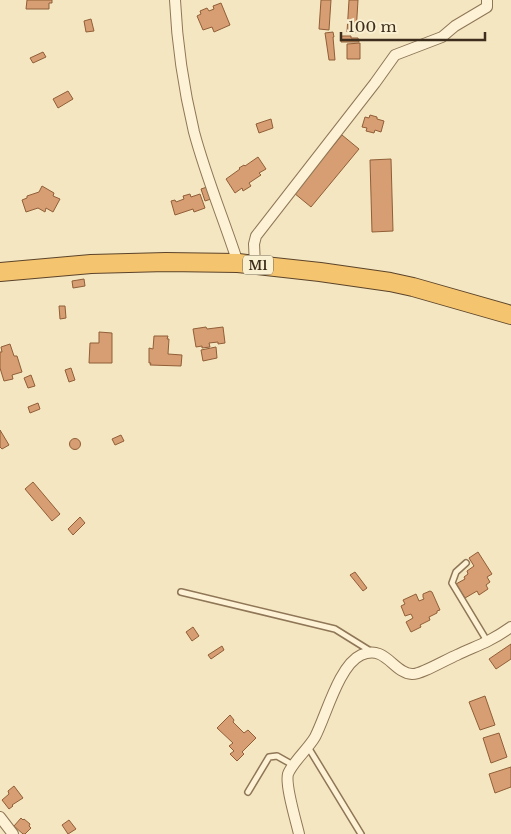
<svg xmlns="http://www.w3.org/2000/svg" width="511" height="834" font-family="'Libre Baskerville',serif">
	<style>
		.building { fill: #d69e72; stroke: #915e38 }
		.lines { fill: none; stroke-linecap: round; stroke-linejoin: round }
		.service-casing { stroke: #8f7656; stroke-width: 8 }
		.minor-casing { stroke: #8f7656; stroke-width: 12 }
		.trunk-casing { stroke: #5c432a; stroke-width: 20 }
		.service { stroke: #fdf2d5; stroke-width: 5 }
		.minor { stroke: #fdf2d5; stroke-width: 10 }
		.trunk { stroke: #f4c46e; stroke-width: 18 }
		.labels { text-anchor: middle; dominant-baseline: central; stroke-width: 4; stroke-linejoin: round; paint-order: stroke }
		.shield { fill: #f9efd1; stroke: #756752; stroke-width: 1 }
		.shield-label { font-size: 12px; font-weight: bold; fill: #3d2d1c }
	</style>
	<rect width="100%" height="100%" fill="#f3e6c0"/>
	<!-- building -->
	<path class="building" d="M27 0H52V3H49V9H26Z
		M321 0H331L329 30 319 29Z
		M349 0H358L356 33 347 32Z
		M221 3 230 25 214 32 212 27 203 30 197 16 201 14 200 11 207 8 209 11 214 9 213 6Z
		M91 19 94 31 86 32 84 21Z
		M333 32 334 37H333L335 60H329L325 33Z
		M341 36H351V38H358L359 42H341Z
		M360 43V59H347V44Z
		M43 52 46 57 33 63 30 58Z
		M68 91 73 99 58 108 53 99Z
		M370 115 377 117V119L384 121 381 132 375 130 374 133 366 131 367 128 362 127 365 117 369 118Z
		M271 119 273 128 259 133 256 124Z
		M342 135 359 149 311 207 294 193Z
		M258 157 266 169 259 173 261 175 249 183 251 186 243 191 242 188 235 193 226 179 240 169 239 168 244 165 245 166Z
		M391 159 393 231 372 232 370 160Z
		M42 186 54 193 53 196 60 199 53 212 46 208 45 212 38 208 26 212 22 200 27 198V196L39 192Z
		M207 187 211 199 205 201 201 189Z
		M190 194 191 197 200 194 205 208 194 212 193 209 175 215 171 201 175 200 176 202 184 199 183 196Z
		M84 279 85 286 73 288 72 281Z
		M59 306H65L66 318 60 319Z
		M206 327 207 329 223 327 225 343 218 344V342L209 343 210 347 202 348V346L196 347 193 329Z
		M99 332 112 333V363H89L90 343H99Z
		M154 336H168L167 339H169L168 354 182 355 181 366 150 365 151 363H149V348L153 349Z
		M10 344 14 356H17L22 372 12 375 13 379 4 381 0 368V352H2L1 347Z
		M216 347 217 358 203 361 201 350Z
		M71 368 75 380 69 382 65 370Z
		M31 375 35 386 28 388 24 378Z
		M38 403 40 409 30 413 28 407Z
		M0 430 9 445 2 449 0 447Z
		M121 435 124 441 115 445 112 439Z
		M69.5 444a5.5 5.5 0 1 1 11 0a5.5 5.5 0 1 1-11 0Z
		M33 482 60 514 52 521 25 489Z
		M80 517 85 523 73 535 68 529Z
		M478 552 492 574 487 577 490 582 486 585 488 589 479 595 477 591 465 598 456 584 465 579 464 577 468 574 467 571 474 566 469 558Z
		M355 572 367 588 363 591 350 575Z
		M430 591 432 592 440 610 437 611V613L429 617 430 620 420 625 421 627 411 632 406 622 413 618 411 614 405 616 401 606 405 604 403 600 416 594 419 601 424 599 423 597V594Z
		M193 627 199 636 192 641 186 632Z
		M511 644V659L496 669 489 659Z
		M222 646 224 650 211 659 208 655Z
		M485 696 495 725 480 730 469 702Z
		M230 715 234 720 233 722 244 733 248 730 256 738 242 752 244 754 237 761 230 754 234 751 229 746 233 743 217 728Z
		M499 733 507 757 491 763 483 738Z
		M511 767V787L495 793 489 774Z
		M14 786 23 798 12 805 13 806 9 809 2 800 9 794 8 791Z
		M21 818 23 820 24 819 30 824 29 826 31 828 25 834H23L14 826Z
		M69 820 76 829 68 834 62 825Z"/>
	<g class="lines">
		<defs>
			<path id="service" d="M466 563 456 572 452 583 487 641
				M181 592 335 629 372 652
				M308 747 361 834
				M248 792 269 757 277 756 293 765"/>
			<path id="minor" d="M175 0C177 44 184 90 194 132 206 177 224 220 238 263
				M255 265 254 244 256 236 375 83 395 55 442 37 455 26 487 7V0
				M0 817 13 834
				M299 834C296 821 285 785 288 774 292 763 308 749 315 737 326 716 339 665 361 655 386 644 393 673 412 674 420 675 447 659 457 655 467 650 478 646 488 641 496 637 504 632 511 627"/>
			<path id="trunk" d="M0 272 91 264 166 262 238 263 320 272 390 282 413 287 511 315"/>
		</defs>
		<!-- service casing -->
		<use href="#service" class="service-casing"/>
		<!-- minor casing -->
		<use href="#minor" class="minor-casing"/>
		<!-- trunk casing -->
		<use href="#trunk" class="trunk-casing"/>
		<!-- service -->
		<use href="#service" class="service"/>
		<!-- minor -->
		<use href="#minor" class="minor"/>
		<!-- trunk -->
		<use href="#trunk" class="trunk"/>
	</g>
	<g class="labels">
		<!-- shield labels -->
		<rect class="shield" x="243" y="255.5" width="30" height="19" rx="4"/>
		<g class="shield-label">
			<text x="258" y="265">M1</text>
		</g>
	</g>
	<!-- scale -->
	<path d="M341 32v8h144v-8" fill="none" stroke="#3d2d1c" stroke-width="2.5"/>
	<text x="348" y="32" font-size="15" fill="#3d2d1c" stroke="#f9efd1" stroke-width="4" paint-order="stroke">100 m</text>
</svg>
